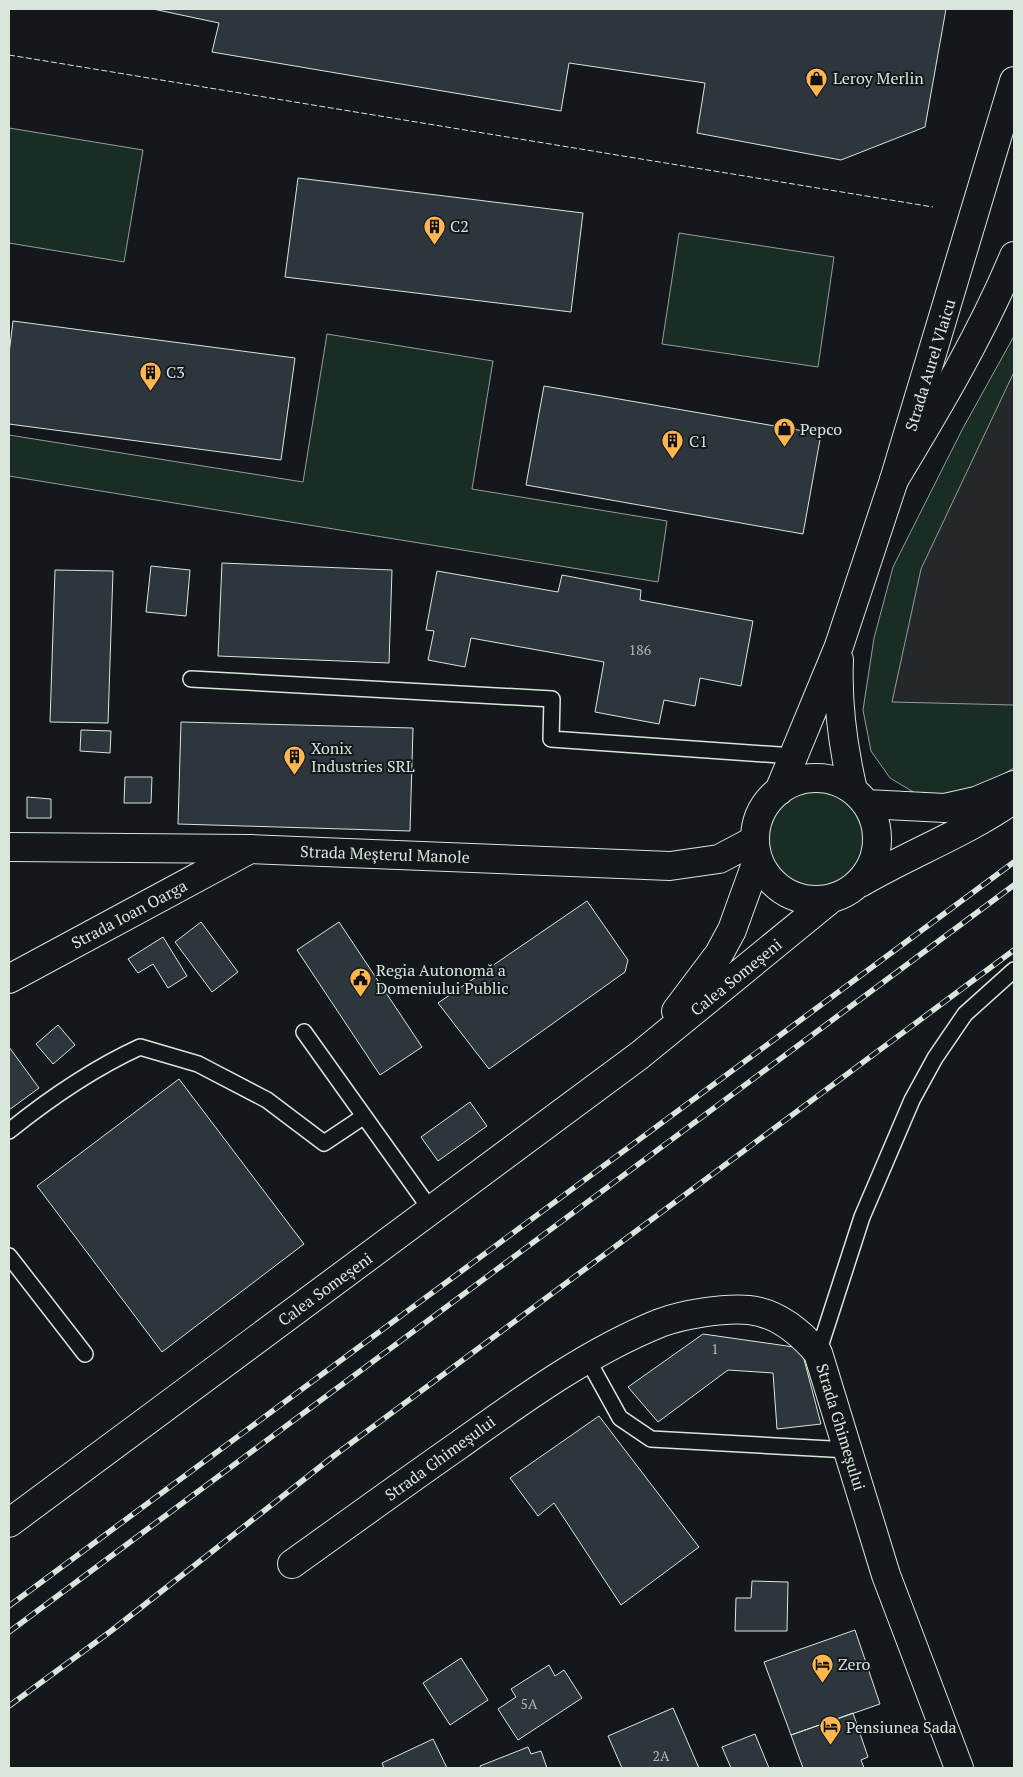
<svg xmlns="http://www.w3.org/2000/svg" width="1023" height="1777" font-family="'PT Serif',serif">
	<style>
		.green { fill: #1a2d24; stroke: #939e99 }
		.parking { fill: #24282b; stroke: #939e99 }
		.building { fill: #2c363c; stroke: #d8e6dc }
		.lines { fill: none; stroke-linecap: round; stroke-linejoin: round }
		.service-casing { stroke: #d8e6dc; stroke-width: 18 }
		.minor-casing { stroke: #d8e6dc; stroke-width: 30 }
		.tertiary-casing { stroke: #d8e6dc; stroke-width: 30 }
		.secondary-casing { stroke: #d8e6dc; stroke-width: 30 }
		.primary-casing { stroke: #d8e6dc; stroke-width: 30 }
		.service { stroke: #14181c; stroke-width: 15 }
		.minor { stroke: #14181c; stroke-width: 28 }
		.tertiary { stroke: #14181c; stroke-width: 28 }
		.secondary { stroke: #14181c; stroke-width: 28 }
		.primary { stroke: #14181c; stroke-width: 28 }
		.rail-casing { stroke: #d8e6dc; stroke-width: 5.5 }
		.rail { stroke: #14181c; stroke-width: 4; stroke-dasharray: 11; stroke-linecap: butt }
		.fence { stroke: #d8e6dc; stroke-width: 1; stroke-dasharray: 6 2.5; stroke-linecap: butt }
		.labels { text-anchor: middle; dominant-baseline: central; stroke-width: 4; stroke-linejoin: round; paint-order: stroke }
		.number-label { font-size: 14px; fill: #adbab4 }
		.poi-label { font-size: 16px; fill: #d8e6dc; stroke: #14181c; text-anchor: start }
		.street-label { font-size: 16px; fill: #d8e6dc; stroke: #14181c }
	</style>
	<rect width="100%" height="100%" fill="#14181c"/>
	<!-- green -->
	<path class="green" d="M9 128 143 150 124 262 9 243Z
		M679 233 834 257 818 367 662 344Z
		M327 334 493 361 472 489 667 521 658 582 9 476V435L303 482Z
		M1014 336V768L993 780 960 792 920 796 890 778 871 751 863 710 874 638 893 567 963 428Z
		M767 840a50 50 0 1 1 100 0a50 50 0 1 1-100 0Z"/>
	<!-- parking -->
	<path class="parking" d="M1014 372V705L892 702 921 569Z"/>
	<!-- building -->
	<path class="building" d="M153 9H946L925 127 841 160 697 133 705 83 569 63 561 111 212 52 219 23Z
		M298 178 583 213 571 312 285 277Z
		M13 321 295 358 281 460 9 424V354Z
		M544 386 821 434 803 534 526 485Z
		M222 563 392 570 389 663 218 656Z
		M151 566 190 570 186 616 146 612Z
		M55 570 113 571 108 723 50 722Z
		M437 571 558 592 562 575 641 590 640 600 753 621 741 686 700 678 695 706 664 700 659 724 595 712 604 662 471 638 465 667 428 660 434 631 426 630Z
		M181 722 413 728 410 831 178 824Z
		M81 730 111 731 110 753 80 751Z
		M125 777H152L151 803H124Z
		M27 797 51 799V818H27Z
		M587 901 628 960 625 972 489 1069 438 1003Z
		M201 922 238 972 212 992 175 942Z
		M339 922 422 1047 380 1075 297 950Z
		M163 937 187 976 168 988 153 964 138 973 128 959Z
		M58 1025 75 1045 53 1064 36 1044Z
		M9 1047 39 1088 9 1110Z
		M179 1079 304 1244 162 1352 37 1186Z
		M470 1102 487 1126 438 1161 421 1137Z
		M703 1334 801 1348 821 1424 777 1429 773 1373 728 1370 658 1422 628 1387Z
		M599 1416 699 1547 621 1605 554 1503 538 1516 510 1478Z
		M752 1581 788 1582 787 1631H735L736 1598H751Z
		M855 1630 880 1704 791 1735 764 1662Z
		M461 1658 488 1700 450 1725 423 1683Z
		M549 1665 555 1676 564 1670 582 1698 518 1740 498 1709 516 1697 511 1689Z
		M673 1708 699 1768H622L608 1736Z
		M853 1713 868 1757 861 1760 864 1768H803L791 1735Z
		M755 1734 769 1768H731L722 1747Z
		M433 1739 447 1768H384L382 1763Z
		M528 1747 531 1754 541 1751 547 1768H481L480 1766Z"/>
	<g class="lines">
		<defs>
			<path id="service" d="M191 679 552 699 551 739 794 756
				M304 1032 431 1210
				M9 1131C50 1098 92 1069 140 1047L198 1064 267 1100 324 1143 363 1117
				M9 1256 85 1354
				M818 1353 862 1217 912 1100 935 1058 965 1014 1014 970
				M588 1360 620 1418 651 1439 849 1450"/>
			<path id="minor" d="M9 979 250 849
				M292 1564C348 1524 403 1484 459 1445 522 1400 588 1352 660 1323 684 1314 723 1308 749 1310 778 1313 800 1332 818 1353L886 1575 959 1768"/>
			<path id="tertiary" d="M9 847 250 849 670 866 719 859 755 840"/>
			<path id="secondary" d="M839 660C837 705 843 747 853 790
				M755 839a61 61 0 1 1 122 0a61 61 0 1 1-122 0Z
				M779 791 839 646 894 480 1014 81
				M866 804 945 808 976 801 1014 785
				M860 883C911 853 966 833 1014 799
				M676 1011 719 954 732 930 758 858
				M9 1523 640 1055 832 898"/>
			<path id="primary" d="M894 480C938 407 981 335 1014 256"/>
		</defs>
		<!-- service casing -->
		<use href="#service" class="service-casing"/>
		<!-- minor casing -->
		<use href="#minor" class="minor-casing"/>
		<!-- tertiary casing -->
		<use href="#tertiary" class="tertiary-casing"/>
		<!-- secondary casing -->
		<use href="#secondary" class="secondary-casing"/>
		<!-- primary casing -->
		<use href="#primary" class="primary-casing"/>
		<!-- service -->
		<use href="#service" class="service"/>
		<!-- minor -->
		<use href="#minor" class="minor"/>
		<!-- tertiary -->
		<use href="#tertiary" class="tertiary"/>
		<!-- secondary -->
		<use href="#secondary" class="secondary"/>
		<!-- primary -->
		<use href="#primary" class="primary"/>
		<defs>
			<path id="rail" d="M9 1606 1014 862
				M9 1632 1014 885
				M9 1706 111 1631 335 1455 1014 950"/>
		</defs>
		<!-- rail casing -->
		<use href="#rail" class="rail-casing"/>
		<!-- rail -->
		<use href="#rail" class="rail"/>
		<!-- fence -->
		<path class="fence" d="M9 55 933 207"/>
	</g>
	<!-- icons -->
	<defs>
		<symbol id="shop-pin" viewBox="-11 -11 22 30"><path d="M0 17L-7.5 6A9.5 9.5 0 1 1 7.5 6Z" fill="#ffb74d" stroke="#14181c"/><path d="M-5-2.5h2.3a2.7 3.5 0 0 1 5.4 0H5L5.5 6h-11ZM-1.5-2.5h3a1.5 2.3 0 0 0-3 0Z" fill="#111"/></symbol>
		<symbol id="building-pin" viewBox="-11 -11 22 30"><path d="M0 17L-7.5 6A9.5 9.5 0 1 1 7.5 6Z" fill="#ffb74d" stroke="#14181c"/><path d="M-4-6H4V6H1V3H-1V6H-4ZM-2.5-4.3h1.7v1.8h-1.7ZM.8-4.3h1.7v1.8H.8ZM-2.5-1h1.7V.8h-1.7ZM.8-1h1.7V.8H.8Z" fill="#111"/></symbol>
		<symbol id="civic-pin" viewBox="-11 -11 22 30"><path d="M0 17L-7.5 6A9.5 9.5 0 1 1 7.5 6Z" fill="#ffb74d" stroke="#14181c"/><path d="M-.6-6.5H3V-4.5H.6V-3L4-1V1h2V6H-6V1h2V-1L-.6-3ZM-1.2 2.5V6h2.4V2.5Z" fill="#111"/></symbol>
		<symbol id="hotel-pin" viewBox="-11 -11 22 30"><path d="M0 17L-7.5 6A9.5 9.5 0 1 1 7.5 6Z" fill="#ffb74d" stroke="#14181c"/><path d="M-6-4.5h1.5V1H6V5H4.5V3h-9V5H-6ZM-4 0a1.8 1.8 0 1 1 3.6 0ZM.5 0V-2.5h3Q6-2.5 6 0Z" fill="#111"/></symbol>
	</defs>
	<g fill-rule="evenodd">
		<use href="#shop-pin" x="804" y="66" width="25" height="34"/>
		<use href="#building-pin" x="422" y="214" width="25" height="34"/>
		<use href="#building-pin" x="138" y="360" width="25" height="34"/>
		<use href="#shop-pin" x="772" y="416" width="25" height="34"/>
		<use href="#building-pin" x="660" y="428" width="25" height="34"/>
		<use href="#building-pin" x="282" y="744" width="25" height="34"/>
		<use href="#civic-pin" x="348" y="966" width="25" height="34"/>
		<use href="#hotel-pin" x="810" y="1652" width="25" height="34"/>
		<use href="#hotel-pin" x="818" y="1714" width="25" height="34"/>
	</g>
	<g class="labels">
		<!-- number labels -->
		<g class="number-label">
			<text x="640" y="649">186</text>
			<text x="715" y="1348">1</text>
			<text x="529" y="1703">5A</text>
			<text x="661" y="1755">2A</text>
		</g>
		<!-- poi labels -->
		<g class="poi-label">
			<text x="833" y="78">Leroy Merlin</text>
			<text x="450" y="226">C2</text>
			<text x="166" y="372">C3</text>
			<text x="800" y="429">Pepco</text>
			<text x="689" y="441">C1</text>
			<text x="311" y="748">Xonix<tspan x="311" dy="18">Industries SRL</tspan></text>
			<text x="376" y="970">Regia Autonomă a<tspan x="376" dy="18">Domeniului Public</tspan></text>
			<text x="838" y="1664">Zero</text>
			<text x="846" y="1727">Pensiunea Sada</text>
		</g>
		<!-- street labels -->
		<g class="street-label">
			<text transform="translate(930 365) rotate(-73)">Strada Aurel Vlaicu</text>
			<text transform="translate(385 854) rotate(2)">Strada Meșterul Manole</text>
			<text transform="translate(129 914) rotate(-28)">Strada Ioan Oarga</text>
			<text transform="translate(736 977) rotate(-39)">Calea Someșeni</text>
			<text transform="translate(325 1289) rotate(-36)">Calea Someșeni</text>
			<text transform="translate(841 1427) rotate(73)">Strada Ghimeșului</text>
			<text transform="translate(440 1458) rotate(-36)">Strada Ghimeșului</text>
		</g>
	</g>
	<!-- border -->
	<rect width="1023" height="1777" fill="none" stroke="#d8e6dc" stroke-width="20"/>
</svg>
